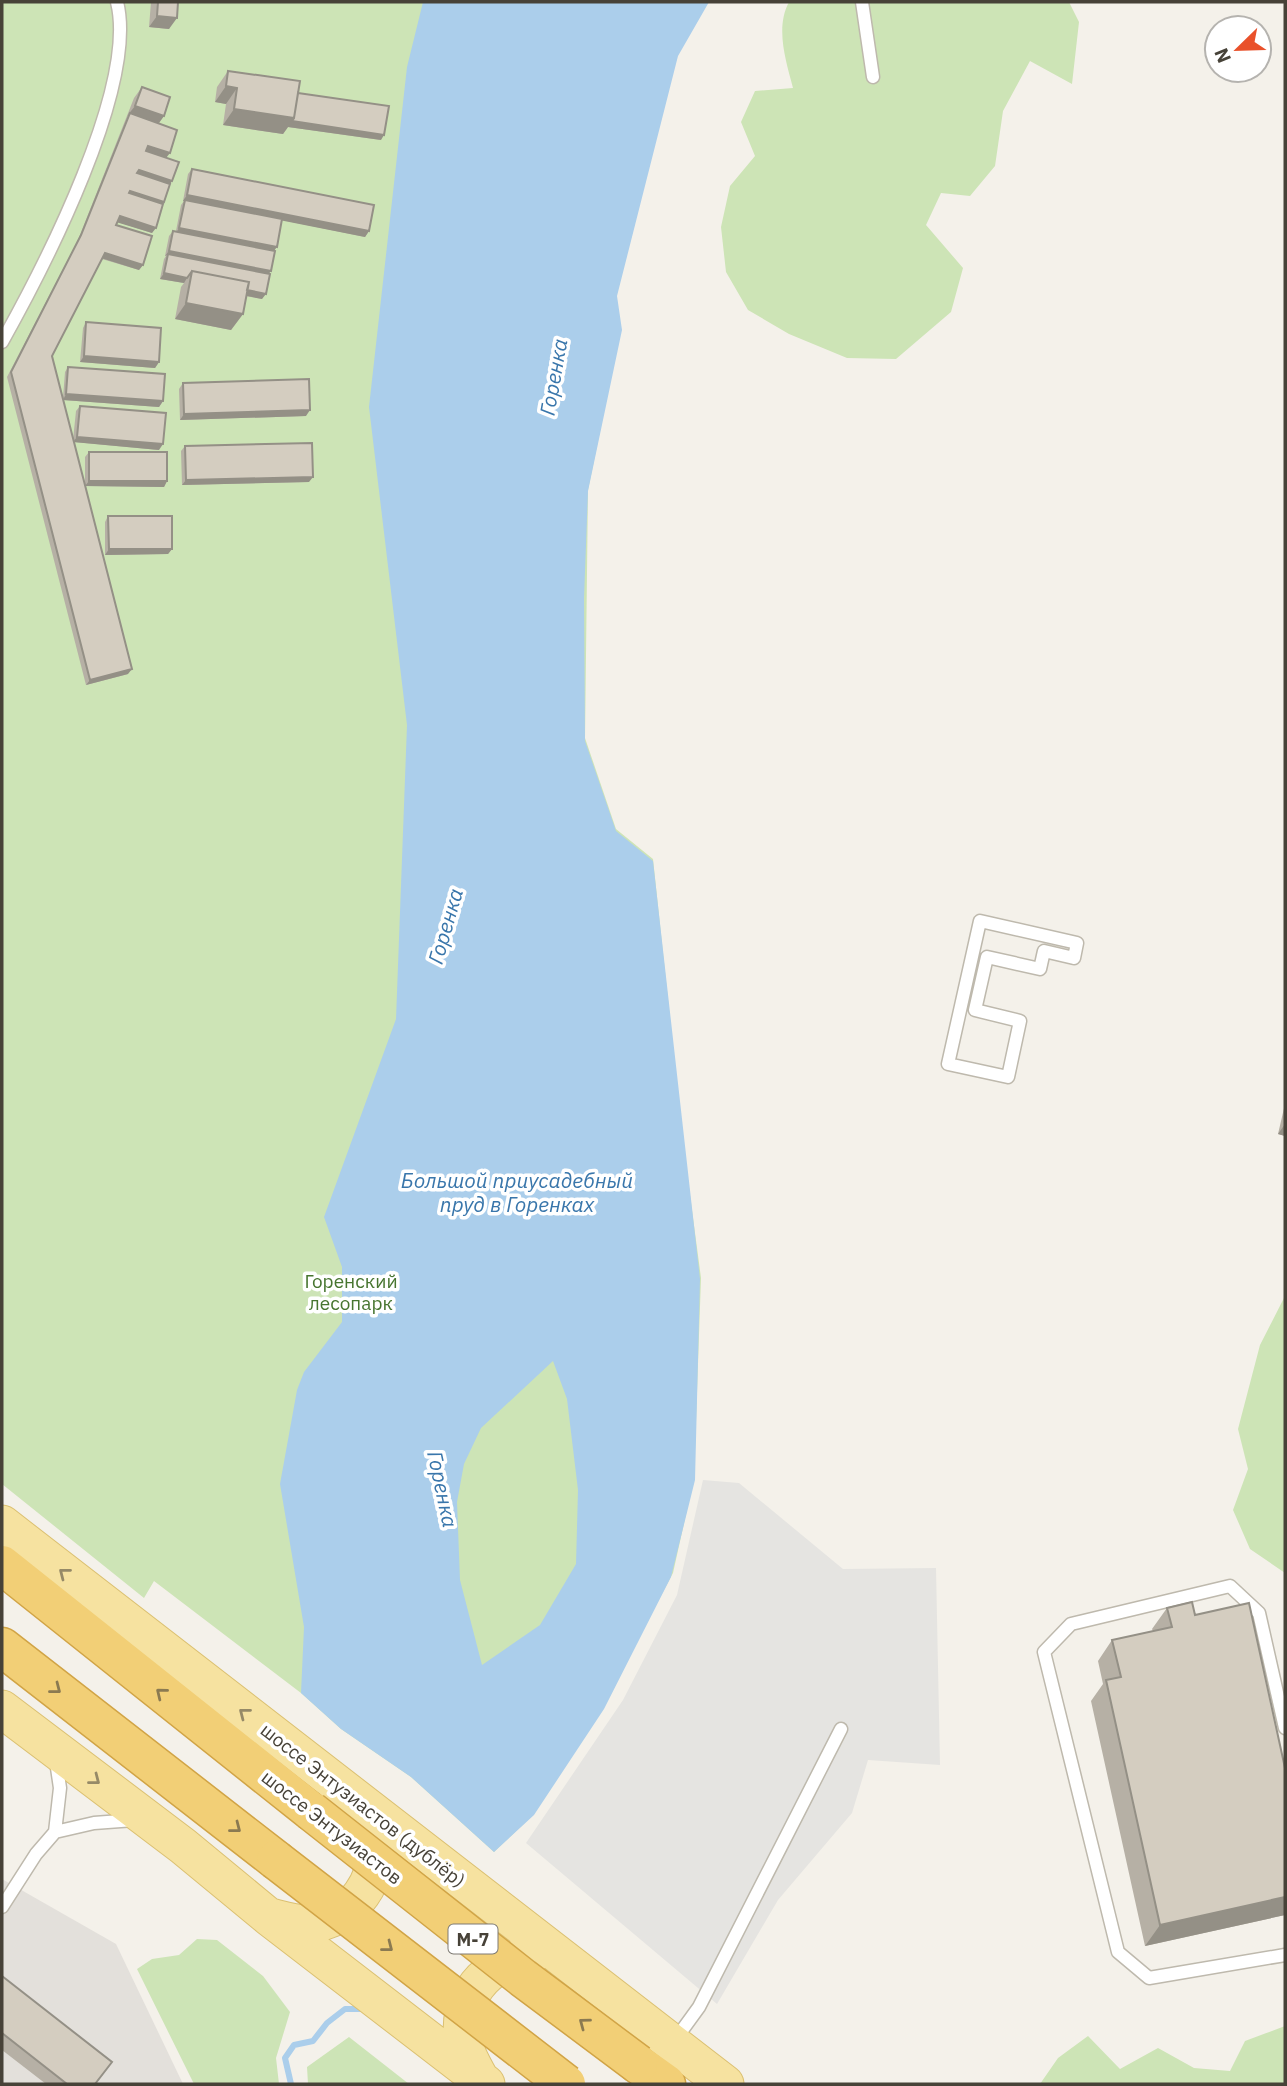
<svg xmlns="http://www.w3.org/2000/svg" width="1287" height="2086" font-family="'IBM Plex Sans',sans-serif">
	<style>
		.industrial { fill: #e3e0db }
		.green { fill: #cde4b6 }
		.parking { fill: #e5e4e1 }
		.water { fill: #abceeb; fill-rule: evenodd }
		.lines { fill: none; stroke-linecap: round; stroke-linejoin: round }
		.stream { stroke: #abceeb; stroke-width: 6 }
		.lane-casing { stroke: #beb9ad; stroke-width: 15 }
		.primary-casing { stroke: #dbc071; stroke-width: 39 }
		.highway-casing { stroke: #d1a446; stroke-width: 41 }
		.lane { stroke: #fff; stroke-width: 12 }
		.primary { stroke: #f6e2a0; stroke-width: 37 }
		.highway { stroke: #f2cf76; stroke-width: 38 }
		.highway-bridge-casing { stroke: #d1a446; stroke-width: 41; stroke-linecap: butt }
		.highway-bridge { stroke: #f2cf76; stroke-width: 38 }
		.wall { fill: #b6b0a5 }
		.shaded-wall { fill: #949086 }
		.building { fill: #d4cdc0; stroke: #949086; stroke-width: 2 }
		.oneway { stroke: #968a67 }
		.oneway2 { stroke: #8b7a51 }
		.labels { text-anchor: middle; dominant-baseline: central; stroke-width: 7; stroke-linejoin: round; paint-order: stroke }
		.shield { fill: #fff; stroke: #7e7b74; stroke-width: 2 }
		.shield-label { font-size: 18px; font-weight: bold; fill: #474238 }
		.park-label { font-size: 19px; fill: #477530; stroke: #fff }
		.street-label { font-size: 19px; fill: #474238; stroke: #fff }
		.water-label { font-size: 21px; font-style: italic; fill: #3976ab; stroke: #fff }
	</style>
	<rect width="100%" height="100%" fill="#f4f1ea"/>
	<!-- industrial -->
	<path class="industrial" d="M2 1879 116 1944 183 2084H2Z"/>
	<!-- green -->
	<path class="green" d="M2 2H707L678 53 616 297 621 328 588 490 585 738 616 829 653 859 684 1150 701 1278 694 1478 673 1573 602 1706 533 1815 494 1852 411 1777 341 1729 301 1693 154 1581 144 1598 2 1484Z
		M789 2H1069L1079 22 1072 84 1030 61 1003 111 995 166 970 196 941 193 926 225 963 268 951 312 896 359 847 358 789 334 748 310 726 272 721 227 730 186 755 156 741 122 755 91 793 88C786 61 775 28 789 2Z
		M1285 1296V1573L1250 1549 1233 1510 1248 1469 1238 1429 1260 1345Z
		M197 1939 217 1940 263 1976 290 2012 276 2058 279 2084H194L137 1969 152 1959 179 1955Z
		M1285 2026V2084H1040L1058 2058 1088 2036 1120 2069 1158 2048 1194 2068 1230 2071 1245 2041Z
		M349 2037 409 2084H308L307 2067Z"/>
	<!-- parking -->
	<path class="parking" d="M703 1480 739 1483 843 1569 936 1568 940 1765 868 1760 852 1813 778 1900 717 2004 526 1843 623 1700 677 1595Z"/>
	<!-- water -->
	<path class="water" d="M423 2H709L678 56 617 296 622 330 588 491 584 598 585 741 616 831 653 861 700 1279 695 1480 671 1577 604 1709 534 1815 494 1852 411 1777 341 1729 301 1693 304 1627 280 1484 297 1390 304 1372 342 1322V1267L324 1217 396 1019 407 725 369 407 407 67ZM553 1361 567 1399 578 1490 576 1564 540 1625 482 1665 460 1580 457 1502 464 1464 481 1428Z"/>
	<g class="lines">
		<!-- stream -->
		<path class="stream" d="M291 2084 285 2058 294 2045 313 2041 327 2023 345 2009H365"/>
		<defs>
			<path id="lane" d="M862 2 873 77
				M2 342C44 267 138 86 117 2
				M980 921 1077 943 1074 958 1044 951 1040 969 987 957 975 1010 1020 1021 1008 1077 948 1064Z
				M1285 1728 1259 1613 1230 1586 1071 1624 1044 1652 1118 1952 1149 1978 1285 1955
				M55 1832 94 1823 134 1820
				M2 1907 36 1854 55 1832 60 1788 56 1761
				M675 2040 699 2007 841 1729"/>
			<path id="primary" d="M2 1524 725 2084
				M2 1709 183 1846 269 1917 486 2084
				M270 1917C282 1920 295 1924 308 1924 354 1921 383 1877 374 1834
				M480 2079C474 2068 467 2057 464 2044 454 2000 487 1960 531 1956"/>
			<path id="highway" d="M2 1565 311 1811
				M2 1647 276 1860
				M638 2064 666 2084"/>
		</defs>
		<!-- lane casing -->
		<use href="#lane" class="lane-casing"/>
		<!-- primary casing -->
		<use href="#primary" class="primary-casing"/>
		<!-- highway casing -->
		<use href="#highway" class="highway-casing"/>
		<!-- lane -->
		<use href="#lane" class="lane"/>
		<!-- primary -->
		<use href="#primary" class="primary"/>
		<!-- highway -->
		<use href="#highway" class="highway"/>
		<defs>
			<path id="highway-bridge" d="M311 1811 523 1978 638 2064
				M276 1860 566 2084"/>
		</defs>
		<!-- highway-bridge casing -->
		<use href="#highway-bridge" class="highway-bridge-casing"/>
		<!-- highway-bridge -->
		<use href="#highway-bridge" class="highway-bridge"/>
	</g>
	<!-- wall -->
	<path class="wall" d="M151 2H178L169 29 149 27Z
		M228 71 298 93 381 140 288 127 283 134 223 125 226 104 215 102 217 87Z
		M142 87 164 116 158 124 172 181 170 184 152 233 118 222 116 225 143 265 139 270 102 259 52 356 63 398 65 372 68 367 163 401 159 407 63 400 73 440 76 411 80 406 159 450 74 442 85 485V457L89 452 167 481 164 487 85 486 128 674 86 685 7 377 78 240 134 98Z
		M192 169 369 231 365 237 282 220 262 299 246 296 243 314 231 330 175 319 181 287 184 283 160 279 164 259 166 256H165L169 236 173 231H176L181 205 184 201H183L188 174Z
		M86 322 159 362 155 368 80 362 83 328Z
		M183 383 306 416 180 420 179 389Z
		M185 446 309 482 182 485 181 451Z
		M108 516 172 549 168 554 105 555V522Z
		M1285 1104V1136L1278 1134Z
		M1167 1608 1195 1615 1285 1768V1915L1145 1946 1091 1701 1103 1684 1098 1661 1112 1640 1153 1631 1152 1629Z
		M2 1976 104 2073 95 2084H46L2 2050Z"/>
	<!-- shaded-wall -->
	<path class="shaded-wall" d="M157 16 177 18 169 29 149 27Z
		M226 86 237 88 226 104 215 102Z
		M135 106 164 116 156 127 130 113 127 116Z
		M234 109 294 118 384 135 381 140 288 127 283 134 223 125Z
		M148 146 170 153 166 158 144 151Z
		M139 170 172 181 169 186 135 175Z
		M130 191 164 202 161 208 126 197Z
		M187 195 369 231 365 237 183 201Z
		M120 216 156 228 152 233 116 222Z
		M179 228 277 247 273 252 176 233Z
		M169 251 271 271 267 276 168 254 165 256Z
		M105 253 143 265 139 270 101 258Z
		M164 273 187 278 184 283 160 279Z
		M191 279 266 294 262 299 190 285Z
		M186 303 243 314 231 330 175 319Z
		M84 356 159 362 155 368 80 362Z
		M66 394 163 401 159 407 63 400Z
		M310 410 306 416 180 420 184 414Z
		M77 437 163 444 159 450 73 442Z
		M313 477 309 482 182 485 186 480Z
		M89 481H167L164 487 85 486Z
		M109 549H172L168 554 105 555Z
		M132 669 128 674 86 685 90 680Z
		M1285 1124V1136L1278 1134Z
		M1285 1897V1915L1145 1946 1160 1925Z"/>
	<!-- building -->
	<path class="building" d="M158 2H178L177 18 157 16Z
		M228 71 300 81 294 118 234 109 237 88 226 86Z
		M142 87 170 97 164 116 135 106Z
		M298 93 389 106 384 135 292 121 294 118Z
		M130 113 177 130 170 153 148 146 146 151 179 162 172 181 139 170 137 173 170 184 164 202 130 191 129 193 163 204 156 228 120 216 116 225 152 236 143 265 105 253 52 356 132 669 90 680 11 372 81 235Z
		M192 169 374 205 369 231 187 195Z
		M185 200 282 219 277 247 179 228Z
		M173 231 275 251 271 271 169 251Z
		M168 254 270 274 266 294 247 290 249 282 192 271 187 278 164 273Z
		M192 271 249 282 243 314 186 303Z
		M86 322 161 328 159 362 84 356Z
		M68 367 165 374 163 401 66 394Z
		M309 379 310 410 184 414 183 383Z
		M80 406 166 413 163 444 77 437Z
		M312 443 313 477 186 480 185 446Z
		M89 452H167V481H89Z
		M108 516H172V549H109Z
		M1192 1602 1195 1615 1249 1603 1285 1768V1897L1160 1925 1106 1680 1121 1677 1112 1640 1172 1627 1167 1608Z
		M2 1976 112 2062 95 2084H67L2 2033Z"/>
	<!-- one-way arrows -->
	<defs><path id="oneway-chevron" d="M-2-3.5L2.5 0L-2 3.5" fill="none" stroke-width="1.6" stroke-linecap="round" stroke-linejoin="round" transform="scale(1.75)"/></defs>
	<g class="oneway">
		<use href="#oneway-chevron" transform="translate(64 1573) rotate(-142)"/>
		<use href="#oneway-chevron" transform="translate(244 1713) rotate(-142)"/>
		<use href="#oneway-chevron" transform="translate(95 1780) rotate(38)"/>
	</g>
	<g class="oneway2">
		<use href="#oneway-chevron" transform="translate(56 1689) rotate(38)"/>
		<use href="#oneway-chevron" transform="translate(161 1693) rotate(-141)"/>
		<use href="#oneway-chevron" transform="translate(236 1828) rotate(38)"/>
		<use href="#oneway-chevron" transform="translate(388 1947) rotate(38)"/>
		<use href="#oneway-chevron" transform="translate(584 2023) rotate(-143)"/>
	</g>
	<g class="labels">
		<!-- shield labels -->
		<rect class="shield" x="448.5" y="1924.5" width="49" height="29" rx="5"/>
		<g class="shield-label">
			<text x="473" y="1939">М-7</text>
		</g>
		<!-- park labels -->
		<g class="park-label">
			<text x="351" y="1281">Горенский<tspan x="351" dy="22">лесопарк</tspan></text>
		</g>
		<!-- street labels -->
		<g class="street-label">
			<text transform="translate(363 1805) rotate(38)">шоссе Энтузиастов (дублёр)</text>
			<text transform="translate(332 1827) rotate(38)">шоссе Энтузиастов</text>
		</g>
		<!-- water labels -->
		<g class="water-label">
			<text transform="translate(553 377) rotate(-80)">Горенка</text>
			<text transform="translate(445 926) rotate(-74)">Горенка</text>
			<text x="517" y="1180">Большой приусадебный<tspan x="517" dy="24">пруд в Горенках</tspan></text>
			<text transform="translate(443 1489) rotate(78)">Горенка</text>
		</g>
	</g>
	<!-- border -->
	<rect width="1287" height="2086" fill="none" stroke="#474238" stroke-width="7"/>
	<!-- north arrow -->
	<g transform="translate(1238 49) rotate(247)"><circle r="33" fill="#ffffff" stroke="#b5b3af" stroke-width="2"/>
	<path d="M0-5L12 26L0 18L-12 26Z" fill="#e9512b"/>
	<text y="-10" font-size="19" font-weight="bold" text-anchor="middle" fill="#474238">N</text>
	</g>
</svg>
